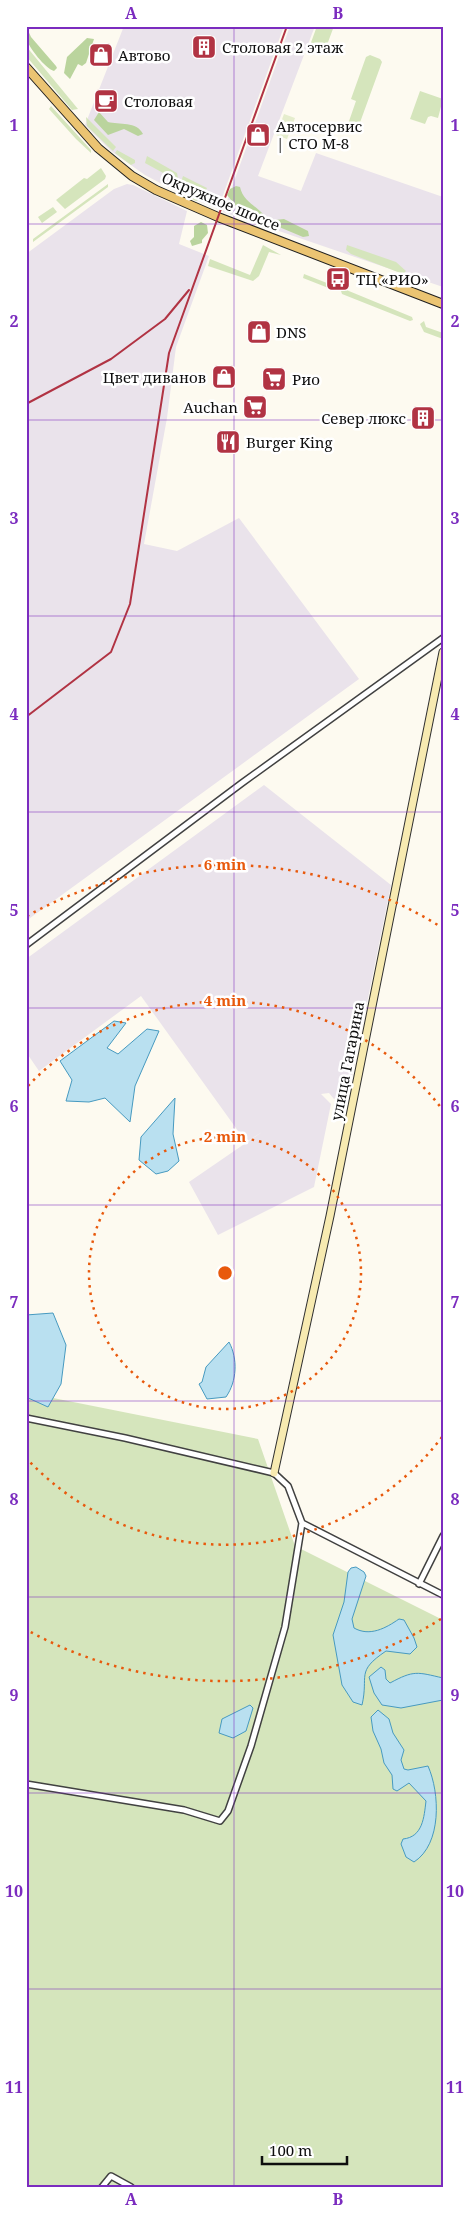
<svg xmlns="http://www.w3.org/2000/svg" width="469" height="2213" font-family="'Noto Serif',serif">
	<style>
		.industrial { fill: #eae3eb }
		.green { fill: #d5e5bc }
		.forest { fill: #bad49d }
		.pitch { fill: #e5edcd }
		.water { fill: #b9e0f0; stroke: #479ac0 }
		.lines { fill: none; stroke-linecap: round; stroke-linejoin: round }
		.street-casing { stroke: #414141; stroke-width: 8 }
		.secondary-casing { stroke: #303030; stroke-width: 9 }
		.primary-casing { stroke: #1f1f1f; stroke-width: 10 }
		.street { stroke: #fff; stroke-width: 5 }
		.secondary { stroke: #f7eab1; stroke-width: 7 }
		.primary { stroke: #ebc472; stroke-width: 8 }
		.rail { stroke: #b13343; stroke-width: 2 }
		.grid { fill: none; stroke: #7b2cbf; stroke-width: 1; stroke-opacity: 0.55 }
		.ring { fill: none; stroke: #e8590c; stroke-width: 2.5; stroke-dasharray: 2.5 5 }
		.labels { text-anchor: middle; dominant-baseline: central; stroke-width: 5; stroke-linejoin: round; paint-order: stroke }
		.poi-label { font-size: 15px; fill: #0e0e0e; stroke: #fff; text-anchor: start }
		.street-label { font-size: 15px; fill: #0e0e0e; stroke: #fff }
		.centre { fill: #e8590c; stroke: #fff; stroke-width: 2.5 }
		.ring-label { font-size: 15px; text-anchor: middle; font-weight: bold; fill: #e8590c; stroke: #fff; stroke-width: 5; stroke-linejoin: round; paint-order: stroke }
		.neatline { fill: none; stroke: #7b2cbf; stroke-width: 2 }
		.grid-label { font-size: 16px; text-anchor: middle; font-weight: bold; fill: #7b2cbf }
	</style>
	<rect width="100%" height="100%" fill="#fdfaf0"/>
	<!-- industrial -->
	<path class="industrial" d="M124 26H284L218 209 181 194 145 175 111 151 85 125Z
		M290 26H315L258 176 301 191 316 153 443 197V287L223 212Z
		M127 184 133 185 187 211 179 244 209 256 176 347 167 418 144 544 177 551 239 518 359 679 26 921V254L114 189Z
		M264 785 391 885 350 1087 334 1099 329 1093 321 1094 331 1104 314 1187 218 1235 189 1182 262 1132 246 1142 141 996 39 1071 26 1052V959Z"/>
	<!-- green -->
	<path class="green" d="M317 26H334L324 53 309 48Z
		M26 46 78 109 72 110 26 56Z
		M370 55 380 59 382 62 358 128 348 124 356 101 351 99 366 57Z
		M420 91 443 99 438 118 431 116 428 117 425 124 410 119Z
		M51 106 91 150V153L76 139 49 109Z
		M86 117 116 147 113 151 87 126Z
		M117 150 135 160V163L131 165 115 153Z
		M147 156 177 173 178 178 176 180 145 163Z
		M101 168 106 176 105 179 65 209 56 200 84 178 87 179Z
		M183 176 207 188 204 194 181 182Z
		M108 184V187L33 242V239Z
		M179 184 202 197 201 199 196 201 178 191Z
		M53 207 57 212 42 223 38 217Z
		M263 245 281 255 269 252 259 276 253 281 208 266 210 259 250 275Z
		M347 245 396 262 406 271 403 274 351 254 346 250Z
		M304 274 332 285 331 289 303 278Z
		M344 289 412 317 413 320 410 321 342 294 341 291Z
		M424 321 426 327 443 333V339L424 332 420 324Z
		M26 1395 43 1396 258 1439 295 1546 443 1620V2187H26Z"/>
	<!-- forest -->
	<path class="forest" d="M26 26 31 37 56 66 57 68 54 71C45 68 29 48 26 38 25 35 26 30 26 26Z
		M87 38 94 39 86 63 82 66 78 64 70 79 64 73 67 57Z
		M99 112 108 122C119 125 137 121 143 134L138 136 124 129 108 135 94 120Z
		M236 186 240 187C243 201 255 205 264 215L263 218 260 220 241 212 227 195 230 189Z
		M284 219 308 231 309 236 303 237 272 224 275 220Z
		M201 222 207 225 208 233 202 240V243L192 246 190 241 194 237V226Z"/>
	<!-- pitch -->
	<path class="pitch" d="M284 114 295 118 287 139 276 135Z"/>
	<!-- water -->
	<path class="water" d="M114 1021 126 1023 107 1048 118 1054 147 1029 159 1031 135 1086 130 1122 105 1098 89 1102 66 1101 72 1080 60 1061Z
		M175 1098 173 1134 179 1161 168 1171 156 1174 139 1160 141 1137Z
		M53 1313 66 1345 61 1384 48 1407 26 1397V1315Z
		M229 1342C238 1359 237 1381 226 1397L207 1399 199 1384 202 1382 206 1367Z
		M356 1567 364 1572 366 1576 352 1619 354 1628C370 1637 386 1628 399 1619L404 1620 414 1638 417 1647 410 1654 386 1651C355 1672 369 1675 362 1705L353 1702 342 1685 333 1635 344 1602 348 1572 351 1568Z
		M381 1667 385 1670 386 1679 390 1683C414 1670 417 1672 443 1678V1700L401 1708 382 1705 374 1693 369 1677Z
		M250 1705 253 1708 246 1731 233 1738 219 1733 222 1719Z
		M378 1710 389 1719 393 1733 404 1750 401 1760 404 1769 408 1770 428 1766C440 1793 442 1844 414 1862L406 1857 401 1844 403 1839C423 1837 424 1817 426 1801L409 1783 397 1791 393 1789 392 1775 384 1763 381 1749 373 1731 371 1717Z"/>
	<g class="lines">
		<defs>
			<path id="street" d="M26 945 242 783 443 638
				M26 1418 125 1438 274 1473 288 1486 302 1523 443 1595
				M419 1584 443 1536
				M26 1784 184 1810 220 1821 228 1811 251 1746 285 1627 302 1523
				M102 2187 111 2176 131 2187"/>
			<path id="secondary" d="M274 1473 330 1216 443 652"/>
			<path id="primary" d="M26 67 98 148 132 176 156 190 218 217 443 304"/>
		</defs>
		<!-- street casing -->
		<use href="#street" class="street-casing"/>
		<!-- secondary casing -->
		<use href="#secondary" class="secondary-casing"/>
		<!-- primary casing -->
		<use href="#primary" class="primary-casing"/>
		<!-- street -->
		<use href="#street" class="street"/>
		<!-- secondary -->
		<use href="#secondary" class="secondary"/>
		<!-- primary -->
		<use href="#primary" class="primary"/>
		<!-- rail -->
		<path class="rail" d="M26 404 111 359 165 319 189 290
			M26 717 111 652 130 604 169 353 287 26"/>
	</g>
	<!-- grid -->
	<path class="grid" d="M234 26V2187M26 224H443M26 420H443M26 616H443M26 812H443M26 1008H443M26 1205H443M26 1401H443M26 1597H443M26 1793H443M26 1989H443"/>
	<!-- distance rings -->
	<g class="ring">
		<circle cx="225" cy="1273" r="136"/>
		<path d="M442 1437A272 272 0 0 1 28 1460M28 1086A272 272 0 0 1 442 1109"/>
		<path d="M441 1619A408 408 0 0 1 27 1630M27 916A408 408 0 0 1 441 927"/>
	</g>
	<!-- icons -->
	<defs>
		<symbol id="building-square" viewBox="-11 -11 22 22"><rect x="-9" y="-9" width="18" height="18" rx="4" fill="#b13343" stroke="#fff"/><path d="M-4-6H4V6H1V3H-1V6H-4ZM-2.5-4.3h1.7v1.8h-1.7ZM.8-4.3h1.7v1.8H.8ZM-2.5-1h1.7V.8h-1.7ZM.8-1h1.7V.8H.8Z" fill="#fff"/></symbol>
		<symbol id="shop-square" viewBox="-11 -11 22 22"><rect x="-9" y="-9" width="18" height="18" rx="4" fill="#b13343" stroke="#fff"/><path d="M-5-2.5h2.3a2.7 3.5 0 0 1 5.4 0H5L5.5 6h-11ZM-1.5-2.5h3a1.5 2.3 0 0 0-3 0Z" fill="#fff"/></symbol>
		<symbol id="cafe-square" viewBox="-11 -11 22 22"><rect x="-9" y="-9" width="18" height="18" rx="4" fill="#b13343" stroke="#fff"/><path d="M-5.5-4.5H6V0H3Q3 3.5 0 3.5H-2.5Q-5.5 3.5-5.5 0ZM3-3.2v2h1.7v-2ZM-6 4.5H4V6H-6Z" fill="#fff"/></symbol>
		<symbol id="bus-square" viewBox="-11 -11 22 22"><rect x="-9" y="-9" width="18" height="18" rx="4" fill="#b13343" stroke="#fff"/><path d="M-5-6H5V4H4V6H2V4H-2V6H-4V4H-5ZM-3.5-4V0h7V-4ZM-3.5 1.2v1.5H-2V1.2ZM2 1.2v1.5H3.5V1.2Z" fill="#fff"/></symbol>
		<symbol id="supermarket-square" viewBox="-11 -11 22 22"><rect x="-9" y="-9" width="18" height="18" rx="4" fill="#b13343" stroke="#fff"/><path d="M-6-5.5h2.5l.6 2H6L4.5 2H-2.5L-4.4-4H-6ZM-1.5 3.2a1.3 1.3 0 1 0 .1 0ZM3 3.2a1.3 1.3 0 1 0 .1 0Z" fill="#fff"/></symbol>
		<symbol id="restaurant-square" viewBox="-11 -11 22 22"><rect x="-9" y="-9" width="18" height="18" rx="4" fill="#b13343" stroke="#fff"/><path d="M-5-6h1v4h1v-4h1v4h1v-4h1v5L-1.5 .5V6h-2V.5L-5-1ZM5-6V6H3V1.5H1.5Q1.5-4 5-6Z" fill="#fff"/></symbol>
	</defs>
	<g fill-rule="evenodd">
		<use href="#building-square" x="190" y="33" width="28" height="28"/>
		<use href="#shop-square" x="87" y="41" width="28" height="28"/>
		<use href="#cafe-square" x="92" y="87" width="28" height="28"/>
		<use href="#shop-square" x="244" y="121" width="28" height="28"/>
		<use href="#bus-square" x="324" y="265" width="28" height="28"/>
		<use href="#shop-square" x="245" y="318" width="28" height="28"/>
		<use href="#shop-square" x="210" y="363" width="28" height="28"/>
		<use href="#supermarket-square" x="260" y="365" width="28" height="28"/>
		<use href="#supermarket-square" x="241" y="393" width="28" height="28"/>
		<use href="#building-square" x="409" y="404" width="28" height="28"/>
		<use href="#restaurant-square" x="214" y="428" width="28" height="28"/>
	</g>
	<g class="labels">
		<!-- poi labels -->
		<g class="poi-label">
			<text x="222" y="47">Столовая 2 этаж</text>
			<text x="118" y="55">Автово</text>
			<text x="124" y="101">Столовая</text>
			<text x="276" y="126">Автосервис<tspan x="276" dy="17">| СТО М-8</tspan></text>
			<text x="356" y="279">ТЦ «РИО»</text>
			<text x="276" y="332">DNS</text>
			<text x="206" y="377" text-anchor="end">Цвет диванов</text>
			<text x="292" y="379">Рио</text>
			<text x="238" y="407" text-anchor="end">Auchan</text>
			<text x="406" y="418" text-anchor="end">Север люкс</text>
			<text x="246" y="442">Burger King</text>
		</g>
		<!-- street labels -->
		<g class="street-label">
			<text transform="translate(221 201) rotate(23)">Окружное шоссе</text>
			<text transform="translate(347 1061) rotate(-79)">улица Гагарина</text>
		</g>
	</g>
	<circle cx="225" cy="1273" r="8" class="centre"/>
	<g class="ring-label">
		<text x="225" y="870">6 min</text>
		<text x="225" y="1006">4 min</text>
		<text x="225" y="1142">2 min</text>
	</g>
	<!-- border -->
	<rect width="469" height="2213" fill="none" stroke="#ffffff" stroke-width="55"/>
	<!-- scale -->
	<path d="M262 2156v8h85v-8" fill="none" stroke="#0e0e0e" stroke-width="2.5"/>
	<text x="269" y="2156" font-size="15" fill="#0e0e0e" stroke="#ffffff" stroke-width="4" paint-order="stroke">100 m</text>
	<rect x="28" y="28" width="414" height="2158" class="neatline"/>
	<g class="grid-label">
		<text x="131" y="19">A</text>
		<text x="338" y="19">B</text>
		<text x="14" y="131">1</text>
		<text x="455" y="131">1</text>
		<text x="14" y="327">2</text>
		<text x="455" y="327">2</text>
		<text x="14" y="524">3</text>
		<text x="455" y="524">3</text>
		<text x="14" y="720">4</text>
		<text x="455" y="720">4</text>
		<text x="14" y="916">5</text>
		<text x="455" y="916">5</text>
		<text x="14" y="1112">6</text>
		<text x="455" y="1112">6</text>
		<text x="14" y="1308">7</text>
		<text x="455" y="1308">7</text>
		<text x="14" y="1505">8</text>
		<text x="455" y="1505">8</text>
		<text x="14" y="1701">9</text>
		<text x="455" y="1701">9</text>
		<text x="14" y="1897">10</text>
		<text x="455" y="1897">10</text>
		<text x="14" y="2093">11</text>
		<text x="455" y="2093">11</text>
		<text x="131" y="2205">A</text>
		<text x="338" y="2205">B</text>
	</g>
</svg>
